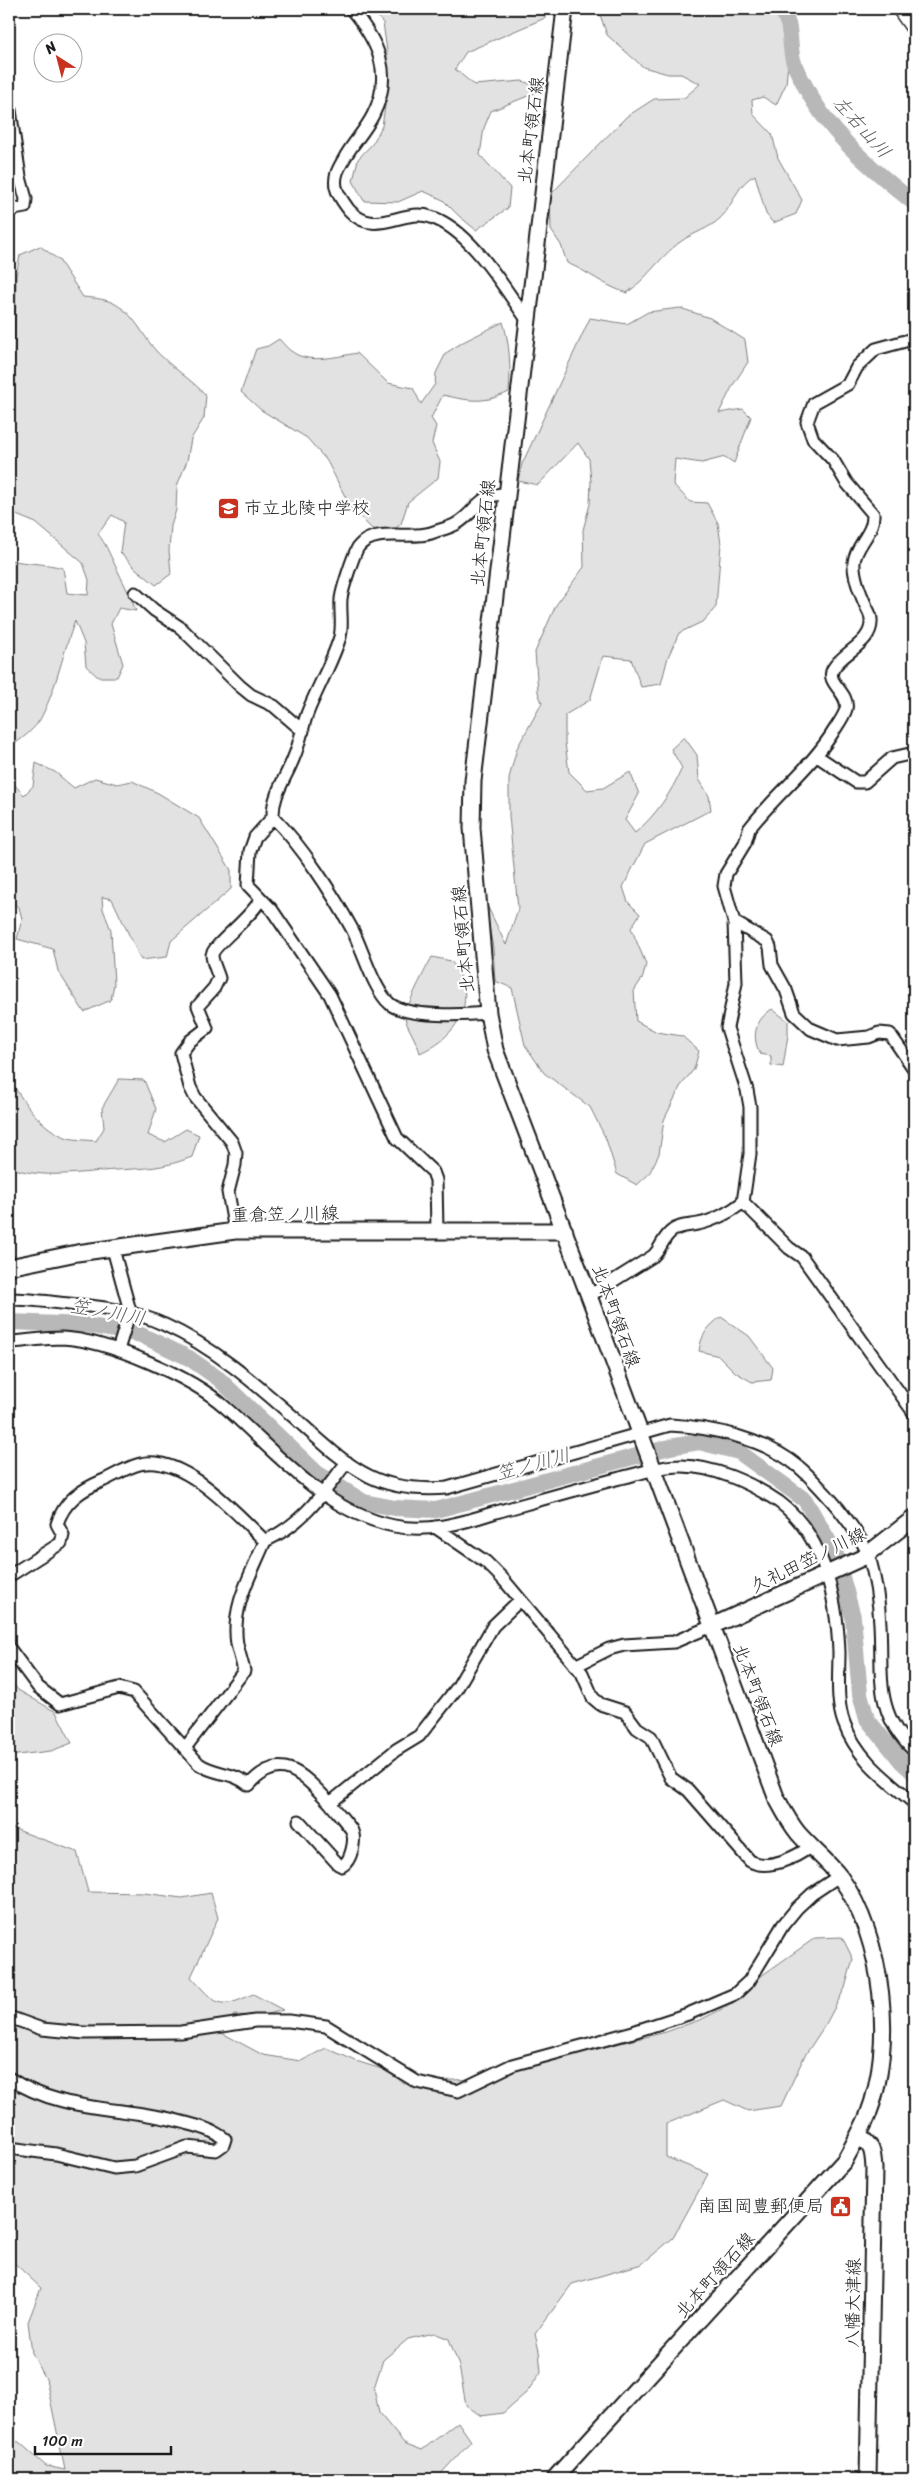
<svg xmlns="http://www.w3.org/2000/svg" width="923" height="2488" font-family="Sriracha,'Klee One',sans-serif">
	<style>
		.green { fill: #e2e2e2; stroke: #7f7f7f }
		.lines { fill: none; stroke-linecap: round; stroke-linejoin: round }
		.river { stroke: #b8b8b8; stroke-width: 16 }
		.minor-casing { stroke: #1c1c1c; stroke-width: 15 }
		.major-casing { stroke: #1c1c1c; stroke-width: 19 }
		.highway-casing { stroke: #1c1c1c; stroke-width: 21 }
		.minor { stroke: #fff; stroke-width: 11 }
		.major { stroke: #fff; stroke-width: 15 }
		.highway { stroke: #fff; stroke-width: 18 }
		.labels { text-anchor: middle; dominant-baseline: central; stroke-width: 4.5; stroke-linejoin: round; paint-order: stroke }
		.street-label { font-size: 18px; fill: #1c1c1c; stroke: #fff }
		.poi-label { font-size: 18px; fill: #1c1c1c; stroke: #fff; text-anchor: start }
		.water-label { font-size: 19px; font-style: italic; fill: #5a5a5a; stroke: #fff }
	</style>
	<rect width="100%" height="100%" fill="#fff"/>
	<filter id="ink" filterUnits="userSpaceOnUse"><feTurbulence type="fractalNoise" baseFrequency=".02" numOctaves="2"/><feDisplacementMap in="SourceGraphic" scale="10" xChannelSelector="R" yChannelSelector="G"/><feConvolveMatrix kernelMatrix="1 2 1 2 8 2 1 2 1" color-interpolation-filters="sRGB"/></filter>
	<g filter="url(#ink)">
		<!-- green -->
		<path class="green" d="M371 9H544L545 18 466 52 455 69 474 85 522 81 545 89 491 111 484 128 480 155 510 188 508 208 476 230 459 216 443 200 423 191 398 202 364 201 353 181 358 159 373 143 382 126 385 106 387 51 383 23Z
			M598 9H769L780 19 788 63 786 84 776 105 763 97 752 100 753 114 772 134 778 158 802 200 796 214 773 223 766 214 755 175C738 184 736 198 725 213 715 226 699 231 686 238 662 253 649 277 627 293 604 286 589 272 567 263L561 245 551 230 550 195 626 117 654 99 684 98 700 84 681 74H668L643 67 607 35Z
			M40 246 59 260 83 297C94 298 108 299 117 305 135 315 144 338 157 352 172 368 191 379 206 395L204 418 191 439 187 461 177 486 176 510 171 526 169 550 171 574 156 585 135 568 120 552 124 522 112 515 98 534C106 544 109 553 115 565 122 580 130 594 136 611L119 608 111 624 123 664 117 677H98L86 666 84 643 75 621C63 652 57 686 42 716 36 729 20 740 9 748V560C27 564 45 563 63 568L67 593 88 595 89 580 83 563 36 523 9 512V409L14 357 16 276 20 255Z
			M680 308 710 318 745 340 748 362 733 385 719 413 743 409 751 417 734 463 725 457 702 463 675 459 673 484 690 502 707 503 718 523 721 544 716 607 704 621 679 633 668 657 661 684 641 687 631 659 603 656 590 700 565 715V743L569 772 587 790 603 788 630 772 639 794 625 820 635 833C656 815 671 793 682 768L671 749 684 737 697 755 699 779 709 796 711 810 645 844 623 887 628 902 640 914 631 928 646 964 643 977 634 991 636 1021 657 1032 682 1036 699 1051 694 1069 680 1087 664 1120 659 1154 649 1174 637 1185 617 1174 606 1139 590 1107 544 1073 525 1045 512 988 495 981 493 948 484 899 506 945 518 909 509 816V778L517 748 542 703 538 692 535 652 556 605 584 567 583 530 590 504 591 481 589 459 578 443 538 485 518 481 522 464 590 318 627 324 648 312Z
			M503 322C510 344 511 369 509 392 484 404 469 401 443 395L431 418 436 426 432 443 440 462 438 478 408 502 401 524 392 531 372 529 351 508 327 461 307 438 261 410 241 392 256 349 268 346 279 339C284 344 288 350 294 353 311 364 339 356 357 353L388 383 413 388 421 404 435 384 436 373 446 353 463 342Z
			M36 763 55 772 74 788 95 778 117 784 132 781 158 793 199 818 231 870V889L171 941 167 957 141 960 112 899 102 897 103 909 111 930 114 984 111 1000 84 1012 58 971 53 949 17 939 22 919 19 907 9 902V779L24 795 33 786Z
			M432 957 451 961C480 998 460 1035 420 1053 418 1043 405 1024 405 1017 406 1006 426 968 432 957Z
			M772 1009 788 1021V1035L783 1067 771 1065V1056L760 1054C751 1036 755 1020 772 1009Z
			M9 1077C22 1101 41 1129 68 1138 77 1140 87 1140 96 1141L104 1128 102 1108 119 1079 144 1080 156 1109 148 1135 165 1142 186 1129 199 1135 192 1157C161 1169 147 1168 116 1170 80 1172 43 1180 9 1167Z
			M721 1317 749 1336 773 1368 771 1380 752 1382 735 1372 719 1356 699 1351C701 1335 708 1326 721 1317Z
			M9 1678 18 1690 56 1712 72 1743 51 1751 9 1756Z
			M9 1827 77 1852 88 1892 144 1893 182 1898 211 1893 218 1918 191 1977C216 2004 218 2011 253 1994L283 2010 261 2016 234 2015 222 2033 263 2055 301 2061 326 2048 356 2061 401 2075 435 2081 473 2079 666 2032 702 2019 740 2000 761 1976 815 1938 842 1937 853 1959 845 1988 827 2022 804 2057 781 2106 748 2111 724 2100 666 2124V2157L708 2174 673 2238 642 2264 572 2284 535 2334 539 2351 541 2372 527 2392 503 2413 481 2416 466 2405 459 2366 449 2339 434 2333 408 2339 383 2360 374 2388 379 2413 404 2443 422 2450 458 2422 471 2441 436 2479H9V2441L19 2442 46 2466 65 2470 46 2379 32 2353 28 2322 41 2288 9 2258Z"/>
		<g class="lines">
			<!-- river -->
			<path class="river" d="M780 9C792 23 789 38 792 55 793 63 798 73 802 80 827 133 870 167 914 203
				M9 1322 86 1325 141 1335 189 1358 219 1379 317 1473 364 1502 395 1508 436 1510 670 1447 699 1442 739 1452 805 1500 835 1552 853 1617 860 1694 867 1719 901 1761 914 1773"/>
			<defs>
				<path id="minor" d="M351 9C378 41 394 74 373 115 365 131 352 144 344 159 338 169 334 176 336 187 338 196 344 203 349 210 375 239 403 207 431 217 471 230 504 288 528 321
					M9 103 20 177 26 199 25 207 9 210
					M135 593 154 610 181 628 240 686 251 695 274 706 303 731
					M817 756 856 782H865L892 758 914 753
					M273 817 255 837 250 851 248 885 272 910 330 995 397 1138 433 1172 436 1180 437 1230
					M734 922 767 941 770 947 772 965 786 990 794 1013 811 1029 837 1040 869 1037 879 1033 890 1034 914 1069
					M488 1013C466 1015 408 1018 390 1004 373 989 363 950 352 929 333 894 302 846 273 817 272 795 286 778 294 757 300 743 302 728 307 714 317 688 332 663 340 637 343 624 340 612 341 599 342 590 354 552 359 546 375 527 409 540 431 533 439 530 449 528 456 524 477 512 477 494 506 494
					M743 1202 789 1248 802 1257 914 1413
					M235 1231 228 1192 235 1165 236 1153 232 1142 195 1097 190 1087 181 1053 190 1041 207 1028 198 1006 214 988 219 978C217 971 212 962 212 955 213 945 252 917 260 900
					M113 1249 130 1311 118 1350
					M589 1296 653 1256C661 1249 663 1237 672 1231 680 1225 688 1226 698 1224 713 1221 731 1212 743 1202L750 1154V1107L747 1090 727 1028 736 983 734 922 724 886 726 874 745 843 749 829C776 794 812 767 835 729 839 723 844 716 846 709 850 693 825 683 833 669 842 652 873 643 871 620 871 614 868 611 866 606 860 593 853 576 854 562 856 544 874 534 873 514L846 482 833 460 813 439 807 422 814 403 848 384 857 367 876 349 909 340 914 336
					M9 1299C29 1299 49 1302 69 1304 103 1307 133 1310 165 1325 214 1347 257 1385 297 1420 319 1440 342 1462 369 1476 393 1488 421 1490 447 1488L670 1425C711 1427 766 1439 799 1467 813 1479 826 1494 838 1508 849 1522 863 1540 869 1556 875 1577 879 1602 880 1624 883 1674 873 1712 914 1751
					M9 1342C26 1341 45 1338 62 1338 108 1340 192 1377 225 1407 277 1453 323 1511 394 1526 427 1533 462 1523 493 1513 536 1501 578 1489 620 1478 639 1474 659 1466 679 1466 712 1465 751 1483 779 1502 824 1535 837 1599 839 1652 839 1675 836 1702 844 1723 857 1759 887 1780 914 1803
					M435 1527 486 1562 503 1579 582 1673 593 1698 600 1704 625 1712 637 1728 651 1737 671 1778 688 1790 750 1861C768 1871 797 1857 811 1846
					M9 1576 61 1543 63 1535 57 1524C64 1501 81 1490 102 1481 114 1476 127 1467 140 1464 183 1453 237 1514 265 1541
					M9 1648 38 1687 60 1704 119 1688 134 1692 199 1764C215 1775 234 1772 249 1785 282 1748 305 1777 330 1803L396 1750 419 1736 457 1688 493 1626 520 1600
					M575 1666 609 1649 624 1645 674 1642 712 1626
					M185 1748 244 1671C242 1662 239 1653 237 1644 231 1606 251 1575 265 1541 304 1523 322 1494 347 1462
					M299 1821 338 1864 342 1866C351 1861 357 1839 351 1829 345 1821 337 1812 330 1803
					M9 2017 42 2029 84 2033 181 2032 255 2021H289L326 2026 417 2082 458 2091 512 2065 633 2032 688 2014 735 1994 749 1981 783 1925 797 1908 812 1894 839 1876
					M9 2078C61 2113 124 2106 182 2122 197 2126 212 2129 225 2139L223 2145 216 2150 187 2147 135 2166 114 2168 56 2154 9 2148"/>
				<path id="major" d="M9 1267 77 1253 235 1231H565
					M712 1626 864 1557 914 1518
					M858 2136C873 2145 873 2152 874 2169L868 2479
					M554 2479 845 2160C853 2145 862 2130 868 2115 895 2046 884 1938 840 1877 828 1861 811 1848 798 1833 789 1822 783 1810 776 1797L589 1296 495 1050 488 1013 472 828 473 781 565 9"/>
				<path id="highway" d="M902 9 914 26"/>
			</defs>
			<!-- minor casing -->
			<use href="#minor" class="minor-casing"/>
			<!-- major casing -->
			<use href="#major" class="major-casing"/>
			<!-- highway casing -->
			<use href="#highway" class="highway-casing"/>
			<!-- minor -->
			<use href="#minor" class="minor"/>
			<!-- major -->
			<use href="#major" class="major"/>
			<!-- highway -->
			<use href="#highway" class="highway"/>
		</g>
	</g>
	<!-- icons -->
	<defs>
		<symbol id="school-square" viewBox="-11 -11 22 22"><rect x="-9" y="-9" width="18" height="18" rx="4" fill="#c8321e" stroke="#fff"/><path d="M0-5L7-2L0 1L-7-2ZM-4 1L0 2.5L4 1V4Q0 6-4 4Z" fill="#fff"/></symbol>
		<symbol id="civic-square" viewBox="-11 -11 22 22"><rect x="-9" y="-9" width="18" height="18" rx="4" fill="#c8321e" stroke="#fff"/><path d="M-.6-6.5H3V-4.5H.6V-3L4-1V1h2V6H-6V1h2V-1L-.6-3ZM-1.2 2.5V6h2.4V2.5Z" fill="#fff"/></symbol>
	</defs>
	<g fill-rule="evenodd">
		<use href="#school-square" x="216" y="496" width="25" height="25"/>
		<use href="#civic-square" x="828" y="2194" width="25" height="25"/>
	</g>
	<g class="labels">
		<!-- street labels -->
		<g class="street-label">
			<text transform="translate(531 130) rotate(-83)">北本町領石線</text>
			<text transform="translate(483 533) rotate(-84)">北本町領石線</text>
			<text transform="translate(463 939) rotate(-95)">北本町領石線</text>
			<text transform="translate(285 1214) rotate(-1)">重倉笠ノ川線</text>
			<text transform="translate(616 1316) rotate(70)">北本町領石線</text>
			<text transform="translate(808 1560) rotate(-26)">久礼田笠ノ川線</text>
			<text transform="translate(758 1695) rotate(69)">北本町領石線</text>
			<text transform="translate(715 2275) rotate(-48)">北本町領石線</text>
			<text transform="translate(853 2303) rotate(-89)">八幡大津線</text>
		</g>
		<!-- poi labels -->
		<g class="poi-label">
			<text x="244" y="508">市立北陵中学校</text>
			<text x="824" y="2206" text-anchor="end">南国岡豊郵便局</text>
		</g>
		<!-- water labels -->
		<g class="water-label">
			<text transform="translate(862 127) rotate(48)">左右山川</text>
			<text transform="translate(108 1312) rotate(10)">笠ノ川川</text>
			<text transform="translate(533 1464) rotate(-15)">笠ノ川川</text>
		</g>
	</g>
	<!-- margin -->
	<rect width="923" height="2488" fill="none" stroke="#fff" stroke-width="30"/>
	<rect x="15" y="15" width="893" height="2458" fill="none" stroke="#1c1c1c" stroke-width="2" filter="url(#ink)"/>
	<!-- north arrow -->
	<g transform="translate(58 58) rotate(324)"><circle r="24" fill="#ffffff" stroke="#a4a4a4"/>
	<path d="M0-4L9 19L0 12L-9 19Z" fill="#c8321e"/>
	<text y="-8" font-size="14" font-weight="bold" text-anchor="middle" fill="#1c1c1c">N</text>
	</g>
	<!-- scale -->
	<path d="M35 2446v8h136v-8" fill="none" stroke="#1c1c1c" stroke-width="2.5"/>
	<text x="42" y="2446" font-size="15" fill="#1c1c1c" stroke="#ffffff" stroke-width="4" paint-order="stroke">100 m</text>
</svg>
